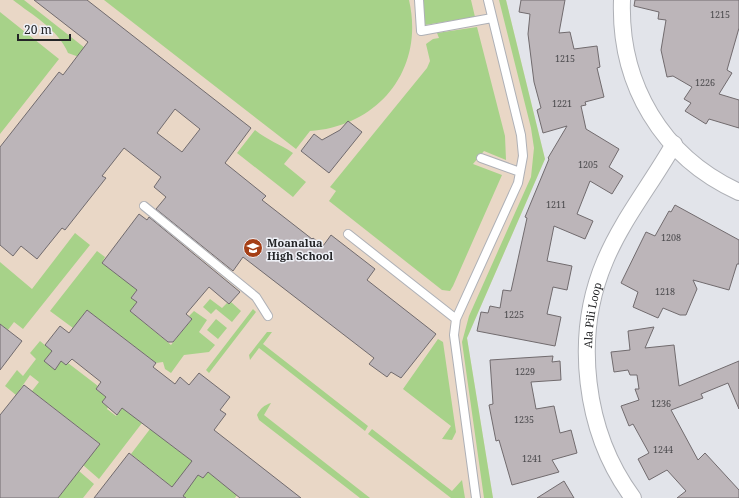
<svg xmlns="http://www.w3.org/2000/svg" width="739" height="498" font-family="'Noto Serif',serif">
	<style>
		.education { fill: #e9d7c6 }
		.green { fill: #a7d289 }
		.building { fill: #bcb5b9; stroke: #716b6e; fill-rule: evenodd }
		.lines { fill: none; stroke-linecap: round; stroke-linejoin: round }
		.lane-casing { stroke: #aeb0b6; stroke-width: 10 }
		.street-casing { stroke: #aeb0b6; stroke-width: 18 }
		.lane { stroke: #fff; stroke-width: 8 }
		.street { stroke: #fff; stroke-width: 16 }
		.labels { text-anchor: middle; dominant-baseline: central; stroke-width: 3; stroke-linejoin: round; paint-order: stroke }
		.number-label { font-size: 9px; fill: #4a494c }
		.poi-label { font-size: 11px; font-weight: bold; fill: #242527; stroke: #eff1f7; text-anchor: start }
		.street-label { font-size: 11px; fill: #242527; stroke: #eff1f7 }
	</style>
	<rect width="100%" height="100%" fill="#e2e4ea"/>
	<!-- education -->
	<path class="education" d="M0 0H506L545 159 467 338 493 498H0Z"/>
	<!-- green -->
	<path class="green" d="M13 0H24L104 63 79 57 68 53C58 29 32 15 13 0Z
		M104 0H409C425 69 379 126 310 131L296 149Z
		M422 0H471L475 17 425 25Z
		M499 0H506L545 159 467 338 493 498H484L462 342 469 316 531 177 534 148 531 128Z
		M0 12 59 59 0 134Z
		M477 27 505 136 506 160 484 151 473 164 502 175 453 286 450 291 442 290 329 201 336 191 330 187 427 68 430 61 426 44 433 39 439 38 437 33Z
		M255 130C267 140 280 144 293 153L284 164 306 182 293 197 237 153Z
		M75 233 90 245 23 329 14 322 8 330 0 324V262L32 289Z
		M97 251 105 257 102 263 124 280 140 285 131 298 137 302 130 311 171 345 192 319 189 316 194 311 207 320 199 332 215 345 209 352 184 355 171 373 165 369 163 362 156 363 87 310 73 328 50 311Z
		M210 299 222 308 227 303 229 304 231 302 241 311 232 322 216 309 211 314 203 307Z
		M253 309 256 312 209 373 206 370Z
		M216 319 227 328 218 339 207 330Z
		M267 332H272L263 344 368 426 365 431 259 348 250 360 249 355Z
		M438 339 443 342 456 432 452 440 442 439 451 426 403 389Z
		M40 341 52 351 44 361 55 369 61 361 68 363 98 386 96 389 106 397 102 402 108 407 107 409 116 416 123 407 142 423 99 479 83 465 100 444 32 391 39 382 30 375 16 395 5 386 17 370 23 376 36 359 30 353Z
		M271 403 264 415 370 498H360L259 420 257 415C260 409 264 405 271 403Z
		M150 429 192 461 198 475 203 478 208 472 237 495 235 498H186L131 454Z
		M372 429 452 491 462 480 465 498H451L368 434Z
		M79 471 94 484 83 498H58Z"/>
	<!-- building -->
	<path class="building" d="M34 0H87L251 128 225 163 266 196 262 200 312 239 313 238 323 246 331 235 375 269 367 280 436 334 401 378 391 372 387 377 369 364 374 358 243 257 233 271 156 209 166 197 154 187 161 177 124 148 102 176 106 178 65 230 62 228 37 259 21 246 13 256 0 245V147L59 72 63 75 88 42ZM175 109 200 129 182 152 157 133Z
		M521 0H565L559 33 570 32 574 49 597 46 600 67 597 68 604 97 585 102 586 105 581 106 586 129 619 149 609 167 623 176 612 194 590 181 577 214 593 221 585 239 554 226 547 261 572 266 567 290 553 287 547 314 561 317 555 346 477 331 481 312 488 313 490 306 500 308 503 290 511 291 527 218 525 217 549 159 548 158 567 126 543 133 537 110 541 108 534 82 528 34 530 14 519 12Z
		M635 0H739V28L727 70 732 73 719 94 739 100V128L709 119 706 124 685 111 691 103 684 99 692 87 673 76 667 77 661 50 666 20 658 19 659 12 634 6Z
		M348 121 362 132 329 173 301 151 314 134 322 140 340 130Z
		M675 205 739 240V264H737L729 290 693 280 697 289 686 315H680L663 308 658 318 633 307 638 292 621 283 646 232 655 236 669 211 671 212Z
		M139 214 147 220 149 217 240 292 229 304 209 287 186 314 192 319 173 342H168L130 311 137 302 131 298 137 290 102 263Z
		M87 310 156 363 153 367 175 384 180 377 189 385 199 373 230 397 220 410 226 414 214 430 301 498H240L208 472 203 478 198 475 183 496 186 498H94L129 453 172 487 192 461 122 408 117 415 102 402 106 397 96 389 101 382 72 359 66 365 61 361 55 370 44 361 52 351 45 345 60 326 69 333Z
		M0 324 22 341 0 370Z
		M654 327 645 348 674 345 679 386 739 361V409L728 383 701 394 703 398 671 410 698 460 705 453 739 490V498H677L686 491 667 470 649 480 638 459 649 453 633 424 629 426 621 406 639 400 635 389H639L637 375H630L628 370 614 372 611 352 630 350 628 331Z
		M553 356 552 362 560 361 561 380 531 382 536 409 554 406 560 433 571 430 577 453 552 460 559 472 512 485 499 440 496 441 489 405 493 404 490 360Z
		M24 385 100 444 58 498H0V415Z
		M564 481 574 498H537Z"/>
	<g class="lines">
		<defs>
			<path id="lane" d="M419 0 421 31 492 18
				M481 158 520 172
				M144 206 256 297 268 316
				M348 234 456 319
				M476 498 454 335 456 319 518 183 523 156 521 135 488 0"/>
			<g id="street">
				<path d="M622 0C619 84 662 157 739 192"/>
				<path id="s1" d="M633 498C584 432 573 336 605 261 622 220 652 183 674 144"/>
			</g>
		</defs>
		<!-- lane casing -->
		<use href="#lane" class="lane-casing"/>
		<!-- street casing -->
		<use href="#street" class="street-casing"/>
		<!-- lane -->
		<use href="#lane" class="lane"/>
		<!-- street -->
		<use href="#street" class="street"/>
	</g>
	<!-- icons -->
	<defs>
		<symbol id="school-disc" viewBox="-11 -11 22 22"><circle r="9.5" fill="#a53f16" stroke="#eff1f7"/><path d="M0-5L7-2L0 1L-7-2ZM-4 1L0 2.5L4 1V4Q0 6-4 4Z" fill="#fff"/></symbol>
	</defs>
	<g fill-rule="evenodd">
		<use href="#school-disc" x="242" y="237" width="22" height="22"/>
	</g>
	<g class="labels">
		<!-- number labels -->
		<g class="number-label">
			<text x="720" y="14">1215</text>
			<text x="565" y="58">1215</text>
			<text x="705" y="82">1226</text>
			<text x="562" y="103">1221</text>
			<text x="588" y="164">1205</text>
			<text x="556" y="204">1211</text>
			<text x="671" y="237">1208</text>
			<text x="665" y="291">1218</text>
			<text x="514" y="314">1225</text>
			<text x="525" y="371">1229</text>
			<text x="661" y="403">1236</text>
			<text x="524" y="419">1235</text>
			<text x="663" y="449">1244</text>
			<text x="532" y="458">1241</text>
		</g>
		<!-- poi labels -->
		<g class="poi-label">
			<text x="267" y="242">Moanalua<tspan x="267" dy="13">High School</tspan></text>
		</g>
		<!-- street labels -->
		<g class="street-label">
			<text stroke="none"><textPath href="#s1" startOffset="193">Ala Pili Loop</textPath></text>
		</g>
	</g>
	<!-- scale -->
	<path d="M18 34v6h52v-6" fill="none" stroke="#242527" stroke-width="2"/>
	<text x="24" y="34" font-size="12" fill="#242527" stroke="#eff1f7" stroke-width="3" paint-order="stroke">20 m</text>
</svg>
